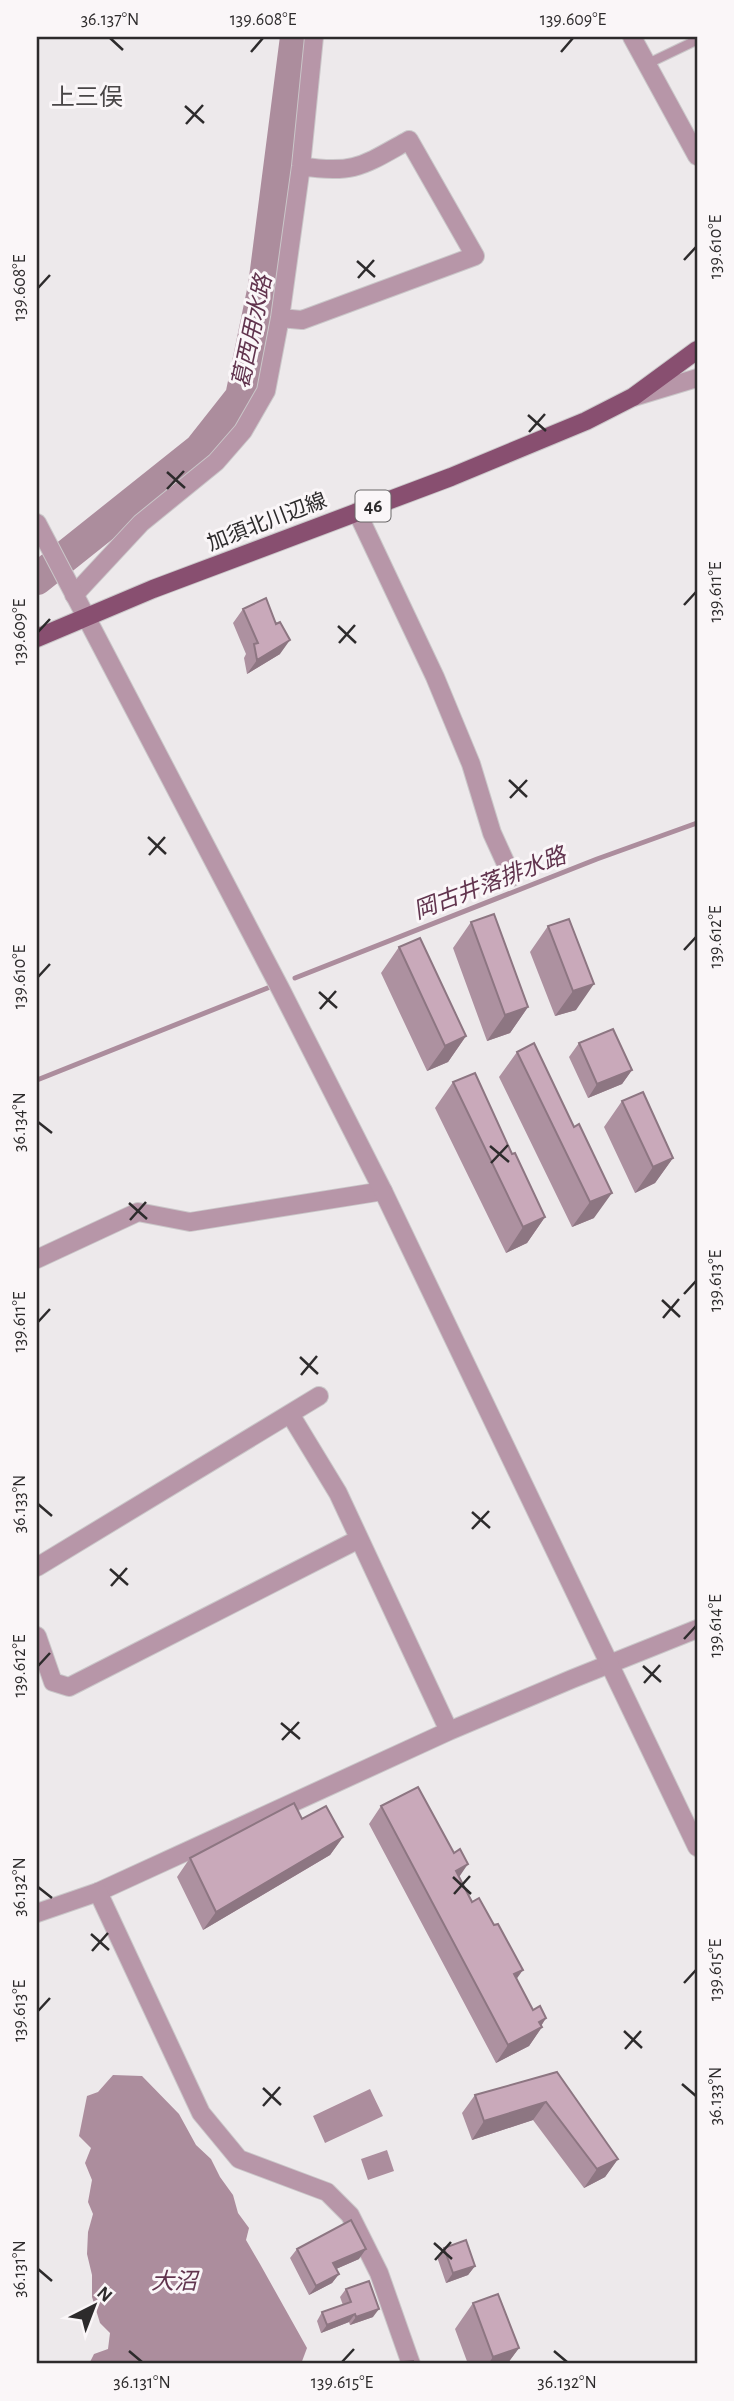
<svg xmlns="http://www.w3.org/2000/svg" width="734" height="2401" font-family="'Alegreya Sans','Noto Sans JP',sans-serif">
	<style>
		.water { fill: #ac8d9d }
		.lines { fill: none; stroke-linecap: round; stroke-linejoin: round }
		.stream { stroke: #ac8d9d; stroke-width: 5 }
		.river { stroke: #ac8d9d; stroke-width: 32 }
		.service-casing { stroke: #cac7c9; stroke-width: 11 }
		.minor-casing { stroke: #cac7c9; stroke-width: 20 }
		.tertiary-casing { stroke: #cac7c9; stroke-width: 20 }
		.primary-casing { stroke: #cac7c9; stroke-width: 20 }
		.service { stroke: #b796a8; stroke-width: 9 }
		.minor { stroke: #b796a8; stroke-width: 18 }
		.tertiary { stroke: #b796a8; stroke-width: 18 }
		.primary { stroke: #884f70; stroke-width: 18 }
		.wall { fill: #ad91a0 }
		.shaded-wall { fill: #8d7682 }
		.building { fill: #c9a9ba; stroke: #8d7682; stroke-width: 2 }
		.ticks { fill: none; stroke: #2d2b2c; stroke-width: 2.5 }
		.labels { text-anchor: middle; dominant-baseline: central; stroke-width: 6; stroke-linejoin: round; paint-order: stroke }
		.shield { fill: #faf6f8; stroke: #6a6869; stroke-width: 2 }
		.shield-label { font-size: 19px; font-weight: bold; fill: #2d2b2c }
		.street-label { font-size: 21px; fill: #2d2b2c; stroke: #faf6f8 }
		.water-label { font-size: 23px; font-style: italic; fill: #61344e; stroke: #faf6f8 }
		.quarter-label { font-size: 24px; fill: #494647; stroke: #faf6f8 }
		.neatline { fill: none; stroke: #2d2b2c; stroke-width: 2.5 }
		.ticks-label { font-size: 18px; text-anchor: middle; fill: #2d2b2c }
	</style>
	<rect width="100%" height="100%" fill="#ede9eb"/>
	<!-- water -->
	<path class="water" d="M113 2075 142 2076 179 2114 196 2145 211 2159 220 2177 233 2195 238 2213 249 2228 246 2240 260 2264 307 2348 301 2364H89L94 2354 108 2349 110 2333 100 2323 92 2297V2275L87 2254 88 2232 93 2214 88 2202 92 2180 85 2163 91 2148 79 2136 87 2096 98 2092Z
		M370 2089 383 2116 325 2143 313 2116Z
		M387 2150 394 2171 368 2180 361 2159Z"/>
	<g class="lines">
		<!-- stream -->
		<path class="stream" d="M295 978 597 859 697 823
			M37 1080 270 987"/>
		<!-- river -->
		<path class="river" d="M37 579 200 449 241 397 264 286 296 37"/>
		<defs>
			<path id="service" d="M647 64 697 40"/>
			<path id="minor" d="M632 37 697 156
				M280 318 302 320 475 256 409 140C364 165 354 175 301 166
				M634 397 697 378
				M357 512 435 677 471 764 492 833 512 877
				M74 595 141 523 216 462 243 431 266 391 280 318 301 166 314 37
				M37 1259 138 1212 190 1222 383 1191
				M290 1414 338 1493 449 1731
				M37 1567 319 1396
				M37 1636 53 1682 69 1687 359 1539
				M98 1892 449 1731 572 1679 697 1629"/>
			<path id="tertiary" d="M37 523 281 990 383 1191 697 1847
				M37 1913 98 1892 201 2113 239 2159 327 2192 350 2215 379 2273 411 2364"/>
			<path id="primary" d="M37 638 153 589 451 477 586 421 633 397 697 350"/>
		</defs>
		<!-- service casing -->
		<use href="#service" class="service-casing"/>
		<!-- minor casing -->
		<use href="#minor" class="minor-casing"/>
		<!-- tertiary casing -->
		<use href="#tertiary" class="tertiary-casing"/>
		<!-- primary casing -->
		<use href="#primary" class="primary-casing"/>
		<!-- service -->
		<use href="#service" class="service"/>
		<!-- minor -->
		<use href="#minor" class="minor"/>
		<!-- tertiary -->
		<use href="#tertiary" class="tertiary"/>
		<!-- primary -->
		<use href="#primary" class="primary"/>
	</g>
	<!-- wall -->
	<path class="wall" d="M243 609 280 654 247 674 244 658 246 654 233 623Z
		M569 919 576 1010 555 1016 530 952 548 926Z
		M471 922 528 1007 510 1033 487 1041 453 948Z
		M399 947 466 1036 448 1062 427 1071 381 973Z
		M579 1043 632 1070 622 1084 588 1098 569 1057Z
		M517 1052 574 1127 594 1218 572 1227 499 1077Z
		M453 1082 512 1154 545 1217 527 1243 506 1253 435 1108Z
		M622 1101 673 1158 655 1183 635 1193 604 1127Z
		M381 1806 459 1877 533 2010 546 2018 541 2026 542 2027 529 2046 496 2063 369 1824Z
		M302 1819 343 1837 330 1855 203 1930 177 1877 190 1858Z
		M557 2072 618 2159 605 2177 584 2188 533 2120 472 2140 462 2113 475 2095Z
		M444 2248 475 2266 468 2275 446 2283 437 2257Z
		M297 2249 359 2259 336 2269 339 2274 332 2283 309 2295 290 2258Z
		M346 2289 373 2317 350 2325 349 2322 321 2333 317 2321 322 2312 343 2305 340 2297Z
		M473 2303 519 2348 507 2364H468L455 2329Z"/>
	<!-- shaded-wall -->
	<path class="shaded-wall" d="M290 640 280 654 247 674 257 660Z
		M594 984 576 1010 555 1016 573 991Z
		M528 1007 510 1033 487 1041 505 1015Z
		M466 1036 448 1062 427 1071 445 1046Z
		M632 1070 622 1084 588 1098 597 1084Z
		M673 1158 655 1183 635 1193 653 1167Z
		M612 1193 594 1218 572 1227 590 1202Z
		M545 1217 527 1243 506 1253 523 1227Z
		M343 1837 330 1855 203 1930 216 1912Z
		M468 1864 455 1883 456 1871Z
		M523 1970 510 1988 514 1974Z
		M546 2018 539 2029 542 2027 529 2046 496 2063 508 2045 539 2022Z
		M546 2102 533 2120 472 2140 484 2121Z
		M618 2159 605 2177 584 2188 597 2169Z
		M366 2249 359 2259 327 2273 333 2263Z
		M475 2266 468 2275 446 2283 453 2273Z
		M339 2274 332 2283 309 2295 316 2286Z
		M379 2309 373 2317 350 2325 356 2317Z
		M355 2314 349 2322 321 2333 327 2325Z
		M519 2348 507 2364H488L493 2357Z"/>
	<!-- building -->
	<path class="building" d="M266 598 276 624 280 622 290 640 257 660 254 644 258 643 243 609Z
		M494 914 528 1007 505 1015 471 922Z
		M569 919 594 984 573 991 548 926Z
		M420 938 466 1036 445 1046 399 947Z
		M613 1029 632 1070 597 1084 579 1043Z
		M534 1043 574 1127 579 1124 612 1193 590 1202 517 1052Z
		M475 1073 512 1154 515 1153 545 1217 523 1227 453 1082Z
		M643 1092 673 1158 653 1167 622 1101Z
		M418 1787 454 1853 460 1849 468 1864 456 1871 472 1902 479 1898 494 1925 498 1924 523 1970 514 1974 533 2010 540 2006 546 2018 539 2022 542 2027 508 2045 381 1806Z
		M294 1803 302 1819 326 1806 343 1837 216 1912 190 1858Z
		M557 2072 618 2159 597 2169 546 2102 484 2121 475 2095Z
		M351 2220 366 2249 333 2263 339 2274 316 2286 297 2249Z
		M466 2240 475 2266 453 2273 444 2248Z
		M369 2281 379 2309 356 2317 355 2314 327 2325 322 2312 351 2302 346 2289Z
		M498 2294 519 2348 493 2357 473 2303Z
		M413 2361V2364H383Z"/>
	<!-- ticks -->
	<path class="ticks" d="M110 38 123 50M251 52 263 38M561 52 573 38M185 106 204 123M186 124 203 105M684 260 696 247M357 261 375 277M358 278 374 260M38 288 50 275M528 415 546 431M529 432 545 414M167 472 185 488M167 489 184 471M684 605 696 592M338 626 356 643M38 632 50 619M339 643 355 625M509 780 527 797M510 798 527 780M148 837 166 854M149 855 165 837M684 950 696 937M38 977 50 964M319 992 337 1008M320 1009 336 991M38 1122 52 1133M490 1146 509 1162M491 1163 508 1145M129 1203 147 1219M130 1220 146 1202M684 1294 696 1281M662 1300 680 1317M663 1318 679 1299M38 1322 50 1309M300 1357 318 1374M301 1375 317 1356M38 1504 52 1516M472 1512 490 1528M472 1529 489 1511M110 1569 128 1585M111 1586 127 1568M684 1639 696 1626M38 1666 50 1653M643 1666 661 1682M644 1683 660 1665M281 1723 300 1739M282 1740 299 1722M453 1877 471 1894M38 1887 52 1898M454 1894 470 1876M91 1934 109 1950M92 1951 108 1933M684 1983 696 1970M38 2011 50 1998M624 2031 642 2048M625 2049 641 2031M682 2084 696 2096M263 2088 281 2105M263 2106 280 2087M434 2243 452 2259M435 2260 451 2242M38 2269 52 2281M129 2351 142 2362M554 2351 567 2362M342 2362 354 2349"/>
	<g class="labels">
		<!-- shield labels -->
		<rect class="shield" x="355.5" y="490.5" width="35" height="31" rx="5"/>
		<g class="shield-label">
			<text x="373" y="506">46</text>
		</g>
		<!-- street labels -->
		<g class="street-label">
			<text transform="translate(267 522) rotate(-21)">加須北川辺線</text>
		</g>
		<!-- water labels -->
		<g class="water-label">
			<text transform="translate(253 332) rotate(-78)">葛西用水路</text>
			<text transform="translate(490 884) rotate(-21)">岡古井落排水路</text>
			<text x="174" y="2282">大沼</text>
		</g>
		<!-- quarter labels -->
		<g class="quarter-label">
			<text x="87" y="98">上三俣</text>
		</g>
	</g>
	<!-- border -->
	<rect width="734" height="2401" fill="none" stroke="#faf6f8" stroke-width="77"/>
	<!-- north arrow -->
	<g transform="translate(94 2306) rotate(42)" stroke="#faf6f8" stroke-width="5" paint-order="stroke">
	<path d="M0-5L12 26L0 18L-12 26Z" fill="#2d2b2c"/>
	<text y="-10" font-size="19" font-weight="bold" text-anchor="middle" fill="#2d2b2c">N</text>
	</g>
	<rect x="38" y="38" width="658" height="2324" class="neatline"/>
	<g class="ticks-label">
		<text x="110" y="25">36.137°N</text>
		<text x="263" y="25">139.608°E</text>
		<text x="573" y="25">139.609°E</text>
		<text transform="translate(715 247) rotate(-90)" y="6">139.610°E</text>
		<text transform="translate(19 288) rotate(-90)" y="6">139.608°E</text>
		<text transform="translate(715 592) rotate(-90)" y="6">139.611°E</text>
		<text transform="translate(19 632) rotate(-90)" y="6">139.609°E</text>
		<text transform="translate(715 937) rotate(-90)" y="6">139.612°E</text>
		<text transform="translate(19 977) rotate(-90)" y="6">139.610°E</text>
		<text transform="translate(19 1122) rotate(-90)" y="6">36.134°N</text>
		<text transform="translate(715 1281) rotate(-90)" y="6">139.613°E</text>
		<text transform="translate(19 1322) rotate(-90)" y="6">139.611°E</text>
		<text transform="translate(19 1504) rotate(-90)" y="6">36.133°N</text>
		<text transform="translate(715 1626) rotate(-90)" y="6">139.614°E</text>
		<text transform="translate(19 1666) rotate(-90)" y="6">139.612°E</text>
		<text transform="translate(19 1887) rotate(-90)" y="6">36.132°N</text>
		<text transform="translate(715 1970) rotate(-90)" y="6">139.615°E</text>
		<text transform="translate(19 2011) rotate(-90)" y="6">139.613°E</text>
		<text transform="translate(715 2096) rotate(-90)" y="6">36.133°N</text>
		<text transform="translate(19 2269) rotate(-90)" y="6">36.131°N</text>
		<text x="142" y="2388">36.131°N</text>
		<text x="342" y="2388">139.615°E</text>
		<text x="567" y="2388">36.132°N</text>
	</g>
</svg>
